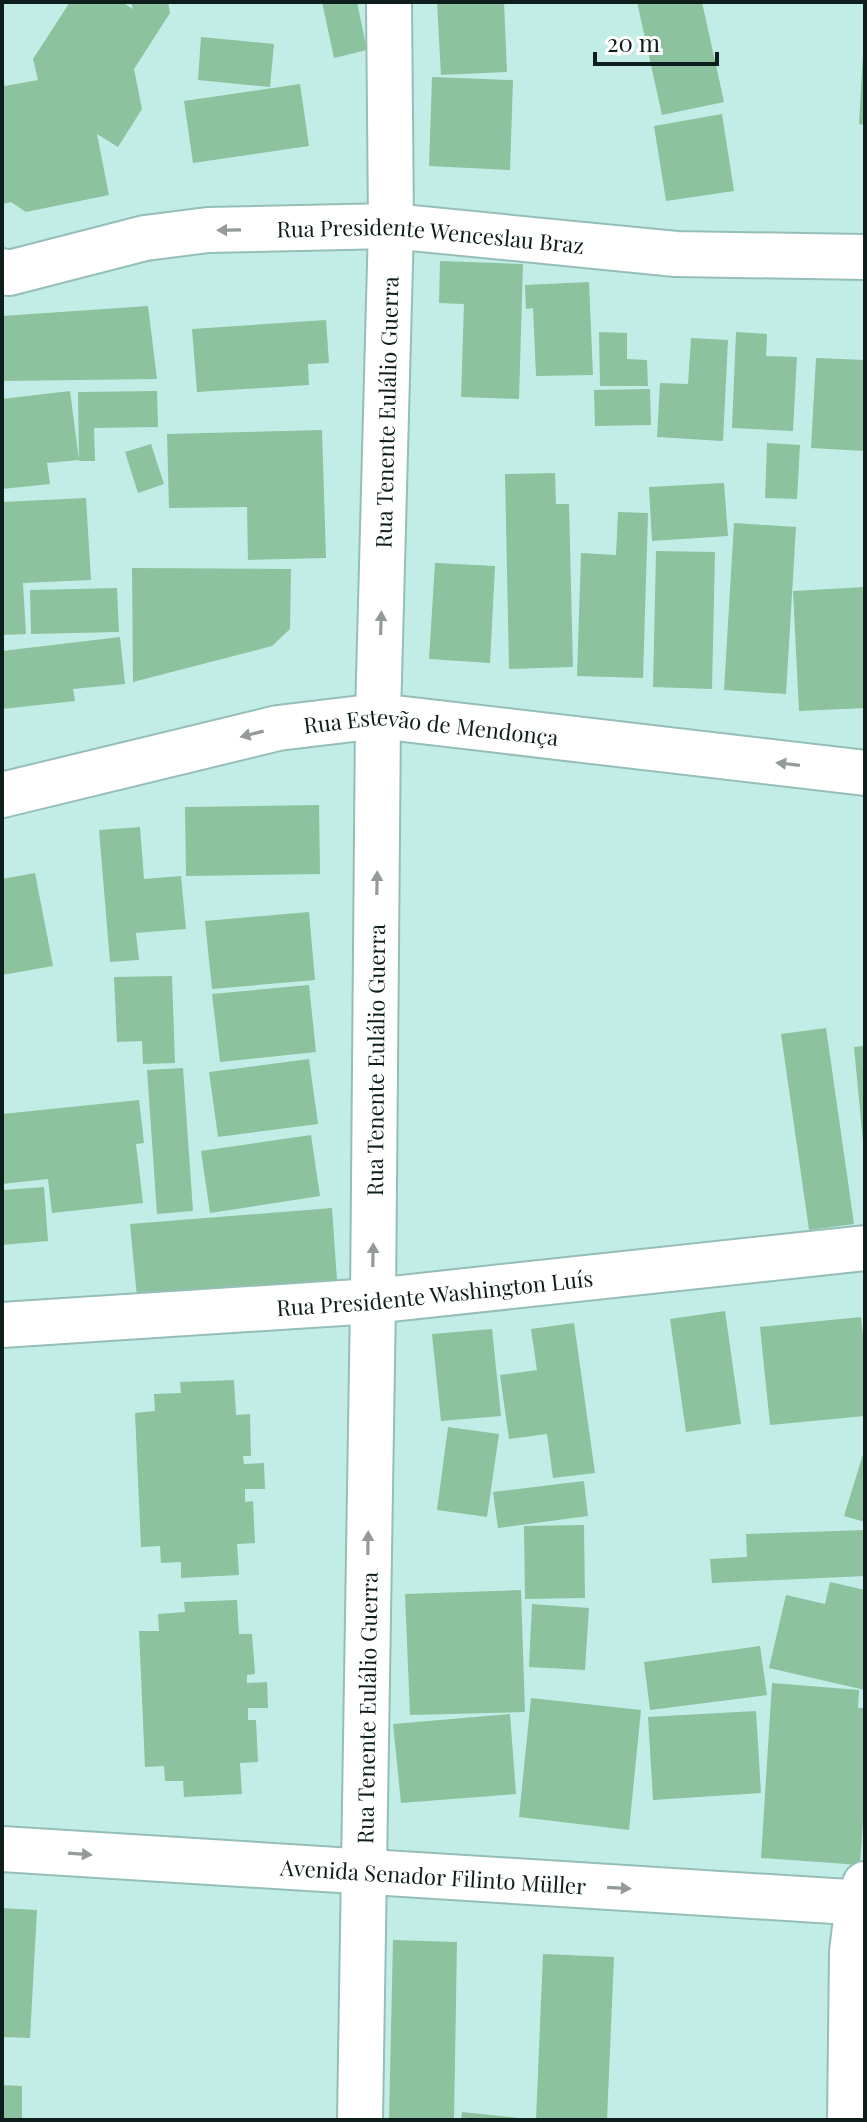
<svg xmlns="http://www.w3.org/2000/svg" width="867" height="2122" font-family="'Playfair Display',serif">
	<style>
		.building { fill: #8cc29d }
		.lines { fill: none; stroke-linecap: round; stroke-linejoin: round }
		.minor-casing { stroke: #94beb7; stroke-width: 48 }
		.minor { stroke: #fff; stroke-width: 44 }
		.oneway { fill: #939a99 }
		.labels { text-anchor: middle; dominant-baseline: central; stroke-width: 6; stroke-linejoin: round; paint-order: stroke }
		.street-label { font-size: 22px; fill: #0e1e1c; stroke: #fff }
	</style>
	<rect width="100%" height="100%" fill="#c2ede6"/>
	<!-- building -->
	<path class="building" d="M70 2H122L133 9 131 2H168L170 13 134 69 142 109 118 147 97 134 109 195 26 212 11 202 2 204V78L5 86 38 80 33 59Z
		M322 2H357L367 50 334 58Z
		M437 2H504L507 72 441 75Z
		M637 2H702L724 102 662 115Z
		M201 37 274 44 270 87 198 80Z
		M863 52H865V125L859 124Z
		M432 77 513 80 510 170 429 166Z
		M300 84 309 146 193 163 184 101Z
		M722 114 734 191 666 201 654 126Z
		M440 261 523 264 519 399 461 397 464 304 439 303Z
		M589 282 593 375 536 376 533 308 526 309 525 285Z
		M148 306 157 379 2 381V316Z
		M326 320 329 363 308 364 309 385 197 392 192 329Z
		M599 332 627 333V359L647 360 648 386H600Z
		M736 332 767 334 766 356 797 357 793 431 732 428Z
		M691 338 728 340 723 441 657 437 660 383 688 384Z
		M816 358 865 360V451L811 448Z
		M650 389 651 425 595 426 594 390Z
		M70 391 79 460 47 463 50 484 2 489V399Z
		M157 391 158 427 94 428 95 461H79L78 392Z
		M322 430 326 558 248 560 247 507 169 508 167 434Z
		M767 443 800 445 797 499 765 498Z
		M151 444 164 484 138 493 125 452Z
		M555 473 556 504H569L573 667 509 669 505 474Z
		M724 483 728 536 652 541 649 487Z
		M86 498 91 580 23 583 26 634 2 635V502Z
		M618 512 648 513 643 678 577 676 581 553 616 555Z
		M734 523 796 527 786 694 724 690Z
		M656 551 715 552 712 689 653 687Z
		M435 563 495 566 490 663 429 659Z
		M132 568 291 569 290 629 272 646 133 682Z
		M865 587V708L799 711 793 591Z
		M117 588 119 632 31 634 30 590Z
		M120 637 125 684 73 689 75 701 2 709V651Z
		M319 805 320 874 186 876 185 807Z
		M140 827 144 879 181 876 186 929 136 933 139 960 110 962 99 830Z
		M35 873 53 966 2 975V879Z
		M309 912 315 980 212 989 205 921Z
		M172 976 175 1063 143 1064 142 1041 117 1042 114 977Z
		M309 985 316 1052 220 1062 212 994Z
		M826 1028 854 1224 809 1230 781 1034Z
		M865 1046V1142H863L854 1047Z
		M309 1059 318 1124 218 1137 209 1072Z
		M183 1068 193 1211 157 1214 147 1070Z
		M139 1100 144 1143 136 1144 143 1203 52 1213 48 1179 2 1184V1114Z
		M311 1135 320 1196 210 1213 201 1151Z
		M44 1187 48 1241 2 1245V1190Z
		M332 1208 337 1280 137 1297 130 1224Z
		M725 1311 741 1424 686 1432 670 1319Z
		M861 1317 865 1354V1416L770 1425 760 1327Z
		M574 1323 595 1473 553 1478 547 1434 509 1439 500 1375 537 1370 531 1329Z
		M492 1329 501 1416 441 1421 432 1334Z
		M234 1380 236 1415 250 1414 251 1456H243L244 1464 264 1463 265 1489H245V1502L253 1501 255 1543 237 1544 239 1575 181 1578V1562L161 1563 160 1546 141 1547 135 1413 155 1411 154 1394 181 1393 180 1382Z
		M448 1427 499 1434 487 1517 437 1510Z
		M864 1451H865V1522L844 1516Z
		M584 1481 588 1516 498 1528 493 1492Z
		M584 1525 585 1598 525 1599 524 1526Z
		M865 1530V1576L712 1583 710 1559 747 1557 746 1534Z
		M830 1582 865 1590V1690L769 1668 786 1595 825 1604Z
		M521 1590 525 1712 410 1715 405 1594Z
		M237 1600 239 1634H252L255 1674 247 1675V1683L267 1682 268 1708H248V1720H256L258 1762 240 1763 242 1794 184 1797 183 1781H165L164 1766 145 1767 139 1631H159L158 1614 185 1612 184 1602Z
		M532 1604 589 1608 585 1670 529 1667Z
		M760 1646 767 1695 650 1710 644 1662Z
		M772 1683 859 1690 858 1708H865V1791L860 1865 761 1858Z
		M531 1698 641 1710 629 1830 519 1817Z
		M756 1711 761 1793 653 1800 648 1717Z
		M510 1714 516 1794 401 1803 393 1724Z
		M2 1908 37 1910 30 2038 2 2037Z
		M393 1940 457 1942 454 2120H389Z
		M543 1954 614 1957 607 2120H536Z
		M2 2085 22 2086V2120H2Z
		M462 2112 519 2118V2120H461Z"/>
	<g class="lines">
		<defs>
			<g id="minor">
				<path id="s1" d="M2 271 9 273 145 238 208 230 391 226 676 254 865 257"/>
				<path id="s2" d="M2 795 278 728 378 716 865 773"/>
				<path id="s3" d="M2 1325 373 1301 865 1248"/>
				<path id="s4" d="M2 1849 865 1903"/>
				<path id="s5" d="M360 2120 373 1301 378 716 391 226 389 2"/>
				<path d="M850 2120 852 1952 858 1903 865 1884"/>
			</g>
		</defs>
		<!-- minor casing -->
		<use href="#minor" class="minor-casing"/>
		<!-- minor -->
		<use href="#minor" class="minor"/>
	</g>
	<!-- one-way arrows -->
	<defs><path id="oneway-solid" d="M-6-.8H1V-3.2L6.5 0L1 3.2V.8H-6Z" transform="scale(2)"/></defs>
	<g class="oneway">
		<use href="#oneway-solid" transform="translate(229 230) rotate(179)"/>
		<use href="#oneway-solid" transform="translate(381 623) rotate(-88)"/>
		<use href="#oneway-solid" transform="translate(252 734) rotate(166)"/>
		<use href="#oneway-solid" transform="translate(788 764) rotate(-173)"/>
		<use href="#oneway-solid" transform="translate(377 883) rotate(-89)"/>
		<use href="#oneway-solid" transform="translate(373 1255) rotate(-89)"/>
		<use href="#oneway-solid" transform="translate(368 1543) rotate(-89)"/>
		<use href="#oneway-solid" transform="translate(80 1854) rotate(4)"/>
		<use href="#oneway-solid" transform="translate(619 1888) rotate(3)"/>
	</g>
	<g class="labels">
		<!-- street labels -->
		<g class="street-label">
			<text stroke="none"><textPath href="#s1" startOffset="434">Rua Presidente Wenceslau Braz</textPath></text>
			<text stroke="none"><textPath href="#s5" startOffset="1708">Rua Tenente Eulálio Guerra</textPath></text>
			<text stroke="none"><textPath href="#s2" startOffset="438">Rua Estevão de Mendonça</textPath></text>
			<text stroke="none"><textPath href="#s5" startOffset="1060">Rua Tenente Eulálio Guerra</textPath></text>
			<text stroke="none"><textPath href="#s3" startOffset="434">Rua Presidente Washington Luís</textPath></text>
			<text stroke="none"><textPath href="#s5" startOffset="412">Rua Tenente Eulálio Guerra</textPath></text>
			<text stroke="none"><textPath href="#s4" startOffset="432">Avenida Senador Filinto Müller</textPath></text>
		</g>
	</g>
	<!-- border -->
	<rect width="867" height="2122" fill="none" stroke="#0e1e1c" stroke-width="8"/>
	<!-- scale -->
	<path d="M595 52v12h122v-12" fill="none" stroke="#0e1e1c" stroke-width="4"/>
	<text x="607" y="52" font-size="24" fill="#0e1e1c" stroke="#ffffff" stroke-width="6" paint-order="stroke">20 m</text>
</svg>
